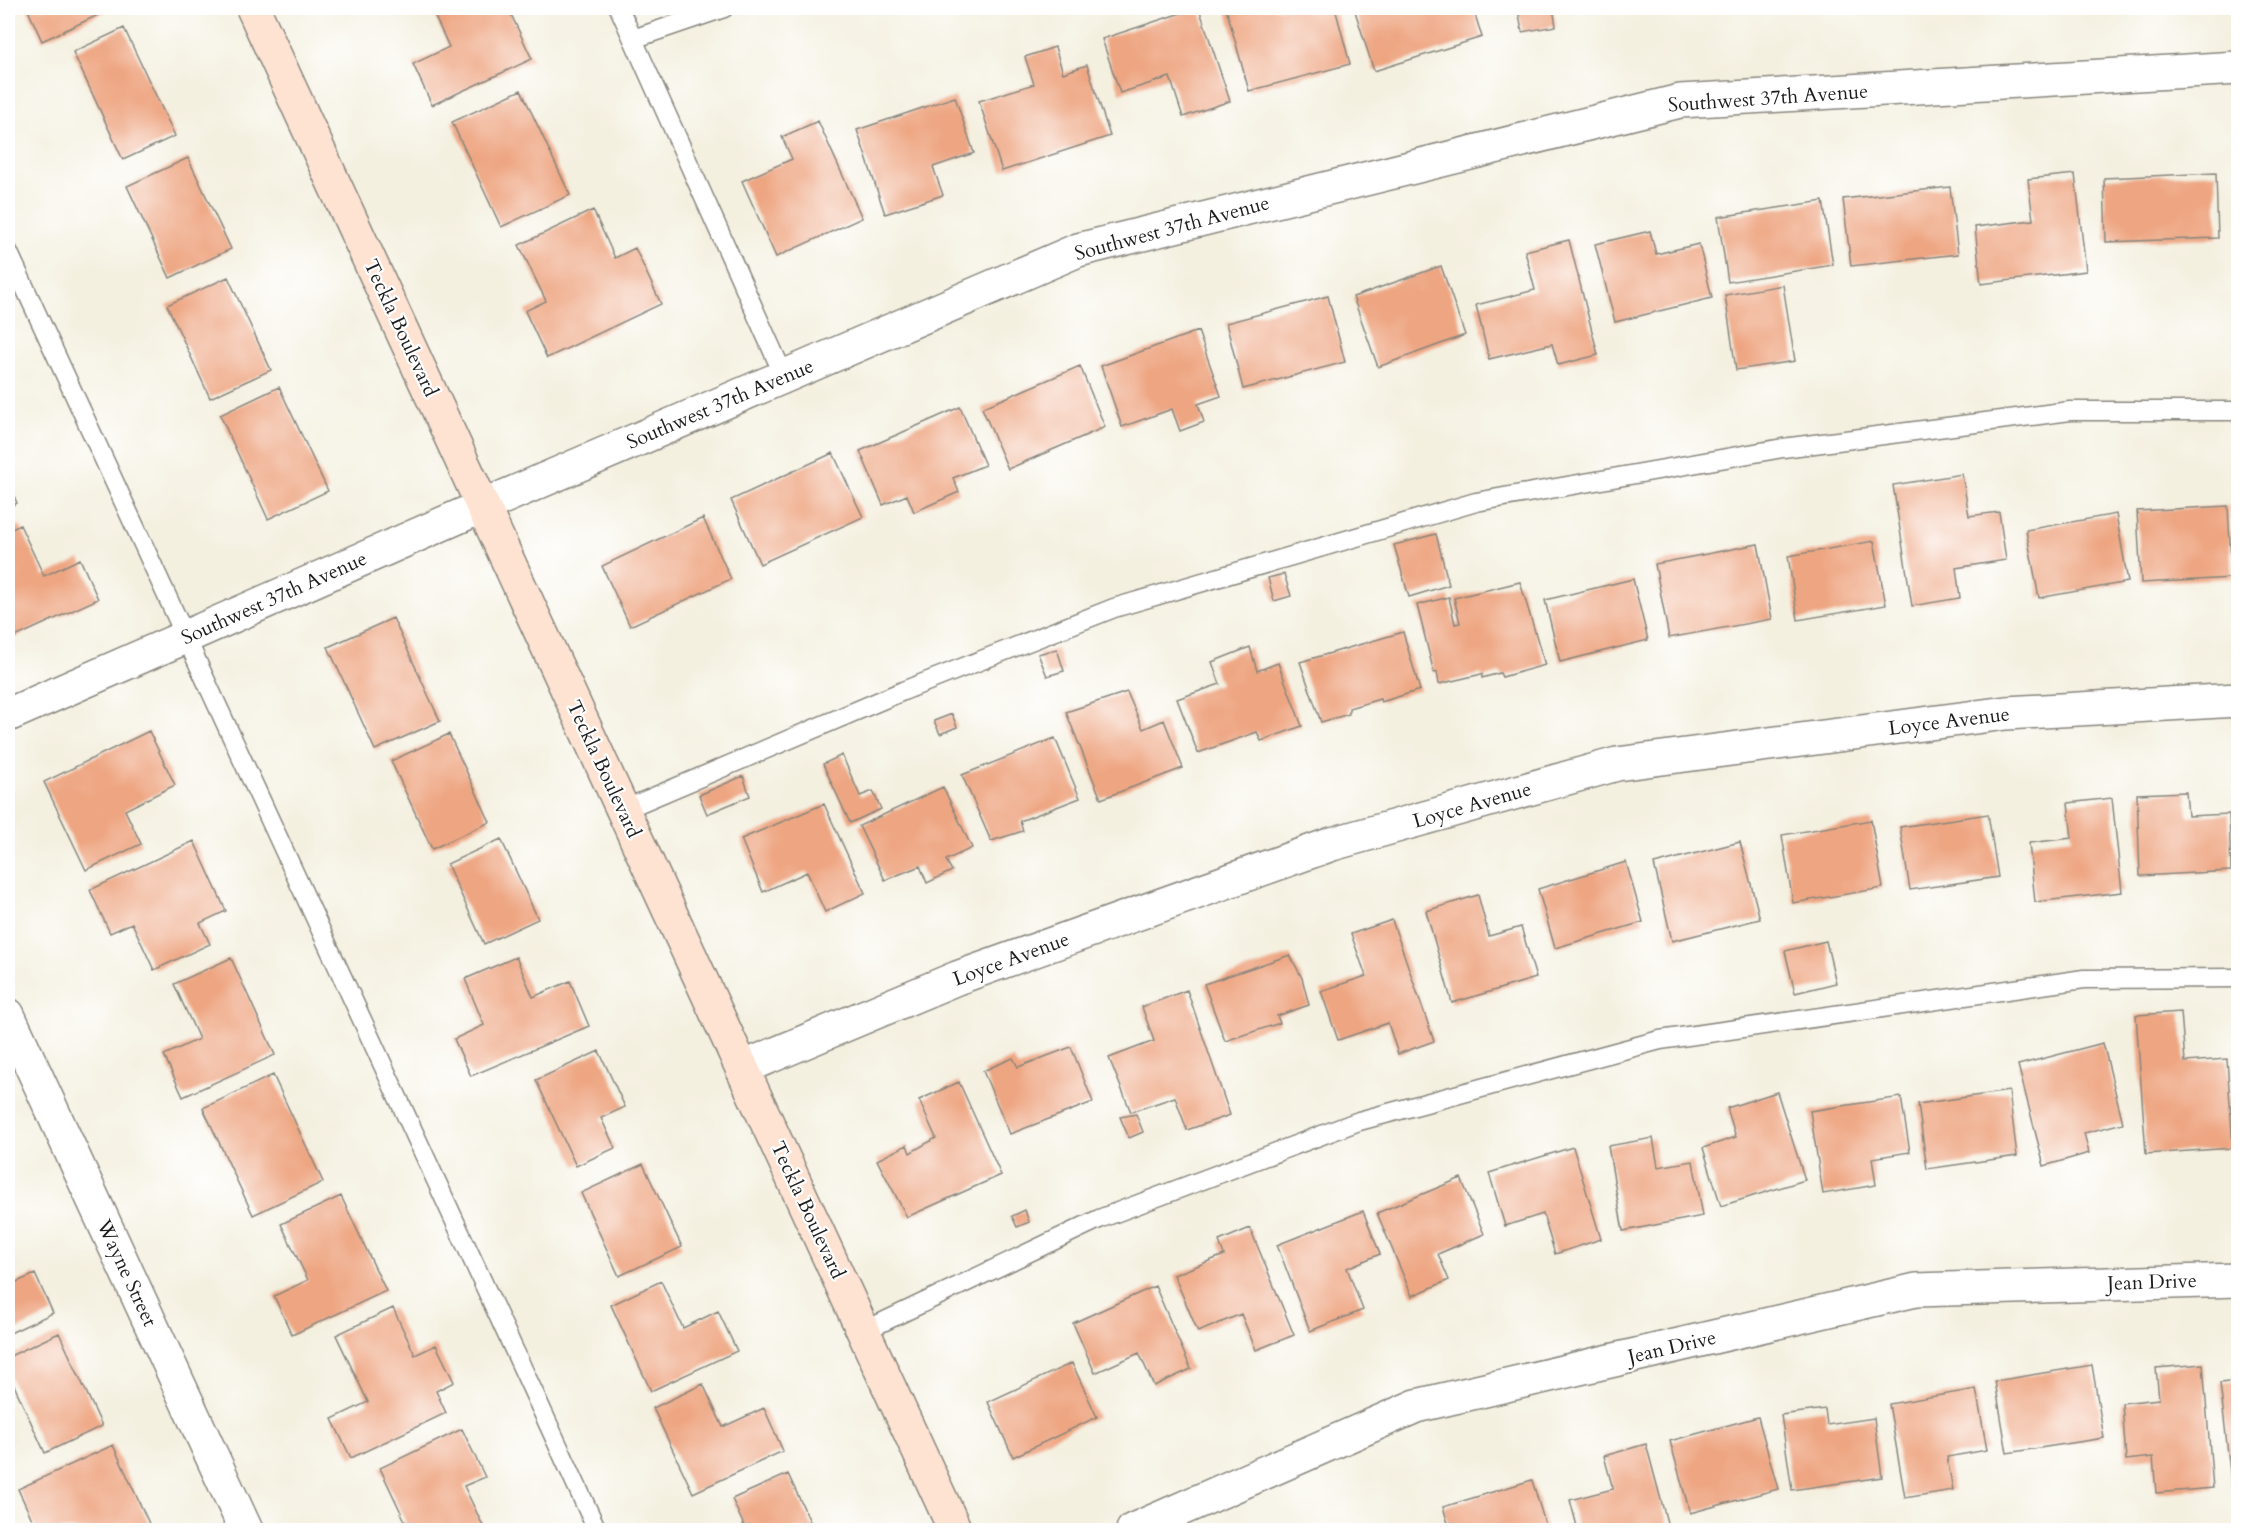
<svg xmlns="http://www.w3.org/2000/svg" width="2246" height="1538" font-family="Cardo,serif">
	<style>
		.building { fill: #eea682 }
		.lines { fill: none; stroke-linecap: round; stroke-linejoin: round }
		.service-casing { stroke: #88867e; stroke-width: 21 }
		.minor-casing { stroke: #88867e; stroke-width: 36 }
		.tertiary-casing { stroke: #88867e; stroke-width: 36 }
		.secondary-casing { stroke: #88867e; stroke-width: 36 }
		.service { stroke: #fff; stroke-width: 18 }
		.minor { stroke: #fff; stroke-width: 33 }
		.tertiary { stroke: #fff; stroke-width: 33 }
		.secondary { stroke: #fee3d2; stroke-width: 33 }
		.labels { text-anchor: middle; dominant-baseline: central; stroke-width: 4.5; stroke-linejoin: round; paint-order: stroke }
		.street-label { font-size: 20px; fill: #1c1c1c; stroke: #fff }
	</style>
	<rect width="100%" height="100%" fill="#fff"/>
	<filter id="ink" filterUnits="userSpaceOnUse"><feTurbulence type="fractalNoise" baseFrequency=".0167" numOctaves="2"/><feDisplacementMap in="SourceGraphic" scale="12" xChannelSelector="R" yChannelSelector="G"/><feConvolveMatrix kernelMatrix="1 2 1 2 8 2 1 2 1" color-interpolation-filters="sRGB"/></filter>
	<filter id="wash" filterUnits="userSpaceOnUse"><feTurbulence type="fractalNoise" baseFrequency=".008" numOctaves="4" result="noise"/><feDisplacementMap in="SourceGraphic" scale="24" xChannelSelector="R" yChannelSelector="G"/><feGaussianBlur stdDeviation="1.35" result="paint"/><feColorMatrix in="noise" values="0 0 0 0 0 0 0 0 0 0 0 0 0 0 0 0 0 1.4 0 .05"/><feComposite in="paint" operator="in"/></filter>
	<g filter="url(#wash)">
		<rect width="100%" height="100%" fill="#f4f0e0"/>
		<g id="blocks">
			<!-- building -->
			<path class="building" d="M27 8H107L109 10 42 41Z
				M431 8H508L532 59 432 105 413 64 449 47Z
				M1196 8H1199L1230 101 1183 117 1170 77 1120 93 1102 39Z
				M1226 8H1335L1350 64 1249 91Z
				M1354 8H1473L1482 37 1374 71Z
				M1518 8H1553L1556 26 1522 32Z
				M124 28 175 136 123 160 73 52Z
				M1055 47 1063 73 1087 65 1110 136 1002 171 979 101 1034 84 1025 57Z
				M521 90 570 195 501 227 452 122Z
				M955 97 974 153 933 167 943 195 885 214 857 130Z
				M818 121 862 218 776 257 742 181 792 159 782 137Z
				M188 158 231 249 170 278 127 186Z
				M2216 173 2218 238 2106 242 2104 178Z
				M2075 174 2086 271 1981 284 1975 227 2033 220 2028 179Z
				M1950 187 1958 254 1851 266 1843 199Z
				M1823 201 1833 265 1728 282 1718 217Z
				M593 210 615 258 635 248 661 304 547 358 525 311 546 301 519 245Z
				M1650 231 1656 254 1699 244 1712 298 1615 322 1595 244Z
				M1569 240 1598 355 1558 365 1552 344 1489 359 1476 305 1535 290 1525 251Z
				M1441 266 1465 335 1378 367 1353 297Z
				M228 277 271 370 210 398 167 305Z
				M1783 285 1795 361 1736 370 1725 295Z
				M1328 296 1345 362 1243 389 1226 323Z
				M1198 331 1221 396 1198 404 1204 422 1180 431 1172 409 1122 427 1101 366Z
				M1080 366 1105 427 1008 469 982 408Z
				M279 387 328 491 268 519 220 415Z
				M960 407 985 465 953 478 959 492 914 512 907 495 883 505 860 451Z
				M833 453 863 517 760 564 731 500Z
				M1962 474 1969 516 1999 512 2006 560 1956 568 1960 598 1912 606 1893 485Z
				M8 482 17 503 8 507Z
				M2228 506 2232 578 2141 583 2137 511Z
				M2116 514 2128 582 2039 598 2026 530Z
				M703 518 731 579 630 626 602 566Z
				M20 525 44 576 80 559 98 599 11 639 8 631V531Z
				M1436 534 1449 585 1409 597 1394 545Z
				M1874 541 1886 605 1798 620 1788 556Z
				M1758 544 1772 619 1669 638 1655 564Z
				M1284 574 1291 596 1274 601 1268 578Z
				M1633 579 1648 640 1560 662 1545 600Z
				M1520 582 1545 665 1502 677 1500 673 1482 678V674L1439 684 1437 672 1434 673 1417 605 1449 597 1455 624 1460 623 1454 598Z
				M393 618 440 721 375 750 328 647Z
				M1403 632 1420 690 1381 702 1380 699 1349 708V714L1321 722 1300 662Z
				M1250 647 1257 671 1278 663 1302 726 1261 741 1257 732 1198 753 1177 699 1220 684 1212 662Z
				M1057 649 1064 671 1047 676 1038 654Z
				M1127 692 1143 729 1164 720 1183 768 1101 799 1066 712Z
				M952 714 957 727 940 734 934 721Z
				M149 731 175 785 125 810 141 844 86 870 44 782Z
				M449 734 490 822 432 849 391 761Z
				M1055 738 1080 798 1020 821 1023 831 991 841 962 775Z
				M842 755 860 796 873 791 881 809 850 823 823 764Z
				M743 776 750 796 707 814 699 795Z
				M943 787 972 848 946 860 952 871 927 883 920 866 885 880 859 826Z
				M2186 792 2188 816 2229 814 2231 871 2140 876 2137 794Z
				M2112 798 2122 892 2035 902 2029 843 2072 838 2068 803Z
				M824 804 865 893 825 912 807 872 763 892 741 839Z
				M1988 814 1998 877 1910 890 1900 827Z
				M1871 820 1883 888 1793 903 1782 835Z
				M501 839 538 919 484 944 447 864Z
				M194 841 226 911 200 923 210 944 154 970 132 923 110 933 90 890Z
				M1740 842 1760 919 1672 941 1654 864Z
				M1626 862 1643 922 1555 948 1538 889Z
				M1478 895 1489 936 1521 927 1536 978 1452 1003 1426 911Z
				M1392 920 1434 1041 1398 1054 1388 1023 1338 1040 1321 991 1366 976 1351 934Z
				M1826 941 1836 983 1795 993 1785 951Z
				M1290 955 1302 978 1309 1005 1277 1016 1280 1023 1225 1041 1204 984Z
				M516 957 533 997 570 981 589 1026 471 1076 454 1039 484 1025 465 979Z
				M231 958 275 1055 183 1097 164 1055 199 1039 174 984Z
				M1187 990 1230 1115 1187 1130 1175 1097 1131 1112 1109 1058 1154 1041 1142 1007Z
				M2181 1012 2185 1062 2227 1059 2233 1148 2146 1154 2136 1015Z
				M2103 1043 2123 1123 2084 1133 2089 1153 2044 1166 2018 1065Z
				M1071 1047 1093 1102 1010 1134 983 1071 1013 1058 1018 1067Z
				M599 1051 625 1107 601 1118 615 1148 576 1166 536 1080Z
				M273 1075 323 1182 253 1215 203 1108Z
				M959 1082 1001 1175 907 1217 877 1160 907 1145 910 1153 936 1138 919 1100Z
				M2009 1091 2017 1156 1927 1169 1918 1104Z
				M1777 1092 1805 1180 1721 1206 1703 1148 1736 1137 1727 1108Z
				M1901 1097 1910 1152 1872 1158 1876 1185 1823 1194 1810 1111Z
				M1136 1114 1143 1132 1129 1138 1120 1117Z
				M1653 1138 1658 1167 1693 1161 1703 1216 1623 1231 1608 1146Z
				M1573 1147 1601 1239 1555 1254 1543 1214 1505 1226 1489 1173Z
				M643 1164 682 1247 619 1276 581 1193Z
				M1461 1178 1484 1234 1438 1254 1449 1280 1412 1296 1377 1213Z
				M341 1196 386 1291 292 1335 274 1296 308 1280 281 1224Z
				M1025 1210 1029 1222 1017 1227 1012 1216Z
				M1363 1211 1380 1254 1347 1268 1363 1310 1310 1331 1277 1245Z
				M1250 1228 1294 1335 1256 1350 1241 1314 1198 1332 1174 1275 1224 1255 1219 1241Z
				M35 1274 53 1313 8 1334V1280L10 1285Z
				M661 1281 683 1328 718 1311 737 1351 651 1391 611 1305Z
				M1155 1286 1191 1369 1154 1386 1139 1353 1095 1373 1073 1323Z
				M393 1308 415 1355 436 1345 454 1382 436 1391 446 1413 351 1458 332 1419 368 1402 336 1335Z
				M59 1333 102 1426 45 1453 8 1372V1357Z
				M1072 1363 1097 1417 1013 1457 988 1402Z
				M2203 1364 2213 1488 2156 1493 2153 1457 2126 1460 2122 1403 2159 1399 2156 1368Z
				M2092 1365 2104 1438 2007 1453 1995 1381Z
				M2238 1381V1488L2232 1489 2220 1383Z
				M703 1384 723 1427 764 1408 783 1451 693 1493 653 1408Z
				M1976 1389 1987 1450 1947 1457 1953 1490 1905 1498 1889 1404Z
				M1825 1409 1827 1425 1874 1418 1882 1477 1792 1490 1781 1415Z
				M1758 1417 1778 1489 1690 1513 1670 1441Z
				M462 1429 485 1477 464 1486 485 1530H389L406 1523 380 1468Z
				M1646 1444 1669 1530H1578L1570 1500 1613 1489 1604 1456Z
				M113 1445 152 1530H37L18 1489Z
				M788 1474 814 1530H746L732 1499Z
				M1532 1480 1547 1530H1450L1443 1507Z"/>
		</g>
	</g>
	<g filter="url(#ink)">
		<use href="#blocks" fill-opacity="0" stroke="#88867e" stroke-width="1.5"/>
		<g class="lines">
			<defs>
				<path id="service" d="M619 8 784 376
					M633 39 724 8
					M8 251 597 1530
					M623 810 903 691 1114 608 1476 502 1783 448 2070 411H2238
					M864 1331 1099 1219 1359 1121 1660 1040 2084 979 2238 978"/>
				<path id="minor" d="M8 715 483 506
					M8 1015 246 1530
					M742 1068 957 978 1332 844 1617 764 2006 713 2238 700
					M1133 1530 1416 1406 1916 1290 2238 1280"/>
				<path id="tertiary" d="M483 506 1078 250 1680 101 2238 68"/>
				<path id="secondary" d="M253 8 955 1530"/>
			</defs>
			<!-- service casing -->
			<use href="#service" class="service-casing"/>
			<!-- minor casing -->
			<use href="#minor" class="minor-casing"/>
			<!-- tertiary casing -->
			<use href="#tertiary" class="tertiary-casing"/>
			<!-- secondary casing -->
			<use href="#secondary" class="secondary-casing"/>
			<!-- service -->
			<use href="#service" class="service"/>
			<!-- minor -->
			<use href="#minor" class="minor"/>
			<!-- tertiary -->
			<use href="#tertiary" class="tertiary"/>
			<!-- secondary -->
			<use href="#secondary" class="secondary"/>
		</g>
	</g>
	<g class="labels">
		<!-- street labels -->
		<g class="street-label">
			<text transform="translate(1768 98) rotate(-4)">Southwest 37th Avenue</text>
			<text transform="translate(1172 228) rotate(-15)">Southwest 37th Avenue</text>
			<text transform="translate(401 328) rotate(65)">Teckla Boulevard</text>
			<text transform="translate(720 404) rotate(-23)">Southwest 37th Avenue</text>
			<text transform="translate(274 598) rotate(-24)">Southwest 37th Avenue</text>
			<text transform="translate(1949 721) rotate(-7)">Loyce Avenue</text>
			<text transform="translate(604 769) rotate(65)">Teckla Boulevard</text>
			<text transform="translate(1472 805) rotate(-16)">Loyce Avenue</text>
			<text transform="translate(1011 959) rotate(-20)">Loyce Avenue</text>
			<text transform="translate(808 1210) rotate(65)">Teckla Boulevard</text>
			<text transform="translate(127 1273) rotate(65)">Wayne Street</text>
			<text transform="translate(2152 1282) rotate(-2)">Jean Drive</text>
			<text transform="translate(1672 1347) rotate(-13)">Jean Drive</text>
		</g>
	</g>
	<!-- margin -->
	<rect width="2246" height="1538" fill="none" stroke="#fff" stroke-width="30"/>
</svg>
